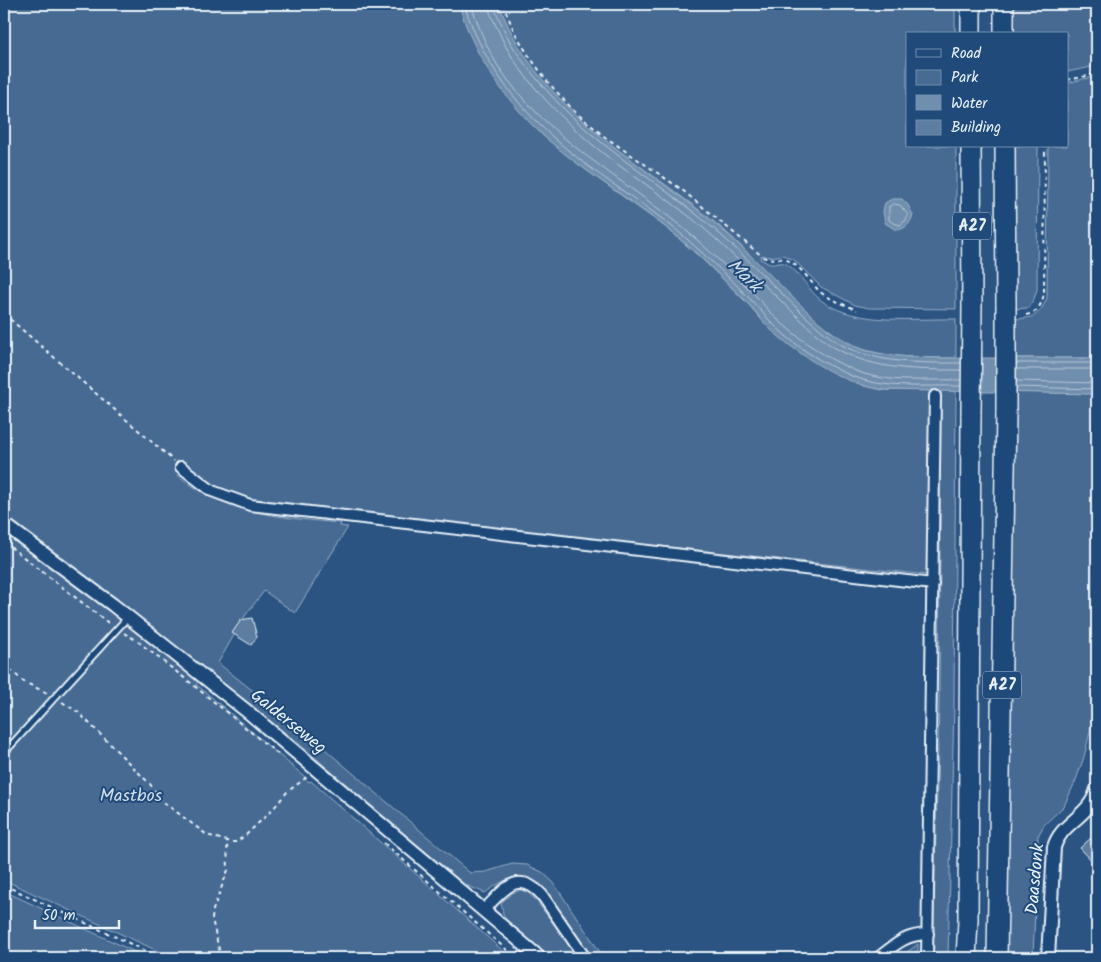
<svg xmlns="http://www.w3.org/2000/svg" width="1101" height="962" font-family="Kalam,sans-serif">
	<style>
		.green { fill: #476b93; stroke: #98aec6 }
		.water { fill: #708ead; stroke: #a0b6cb }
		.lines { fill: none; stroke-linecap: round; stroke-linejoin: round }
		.shore { stroke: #b8c9da; stroke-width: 1 }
		.building { fill: #5d7da1; stroke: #e8f1f8 }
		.service-casing { stroke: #e8f1f8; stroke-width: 9 }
		.minor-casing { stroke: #e8f1f8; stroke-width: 14 }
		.tertiary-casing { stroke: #e8f1f8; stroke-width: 16 }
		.motorway-casing { stroke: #e8f1f8; stroke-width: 22 }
		.path { stroke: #e8f1f8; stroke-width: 2; stroke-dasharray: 4 4; stroke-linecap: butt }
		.service { stroke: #1f4a7a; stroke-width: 5 }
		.minor { stroke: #1f4a7a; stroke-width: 10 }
		.tertiary { stroke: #1f4a7a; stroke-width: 12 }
		.motorway { stroke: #1f4a7a; stroke-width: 19 }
		.motorway-bridge-casing { stroke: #e8f1f8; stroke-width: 22; stroke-linecap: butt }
		.motorway-bridge { stroke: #1f4a7a; stroke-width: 19 }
		.labels { text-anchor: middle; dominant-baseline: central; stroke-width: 4; stroke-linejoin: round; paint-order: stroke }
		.shield { fill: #1f4a7a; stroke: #acbfd2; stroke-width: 1 }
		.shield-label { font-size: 16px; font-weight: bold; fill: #e8f1f8 }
		.street-label { font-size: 18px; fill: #e8f1f8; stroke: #1f4a7a }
		.park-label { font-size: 18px; fill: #d0dde9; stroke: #1f4a7a }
		.water-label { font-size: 19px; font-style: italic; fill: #d0dde9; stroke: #1f4a7a }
	</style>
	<rect width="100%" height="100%" fill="#2b5482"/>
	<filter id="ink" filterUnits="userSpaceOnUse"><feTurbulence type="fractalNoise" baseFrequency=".02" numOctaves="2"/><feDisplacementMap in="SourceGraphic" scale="10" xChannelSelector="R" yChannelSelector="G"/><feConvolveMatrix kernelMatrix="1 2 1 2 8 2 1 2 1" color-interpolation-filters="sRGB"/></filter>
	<g filter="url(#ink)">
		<!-- green -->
		<path class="green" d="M4 4H459L468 29 541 134 586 170 668 229 704 261 748 304 767 326 791 346 826 368 864 386 883 390H929L928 575 289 506 254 500 210 484 187 467 178 475C223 514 284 518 341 523L340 526 348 527 295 613 264 591 245 616 218 663 306 733 470 873 486 872 512 864 527 865 542 872 553 882 604 958H589L535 883C513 872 503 880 485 893L463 884 298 743 206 670 196 684 305 777 304 778 309 782 311 781 511 958H173L4 880V310L9 313 4 309Z
			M499 4H955V34H907V146H956V309L869 308 855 305 821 287 794 260 783 255 770 257 762 255 760 259C763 260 767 263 770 264 777 265 781 260 788 265 801 274 809 291 822 301 857 326 915 318 956 319V358C929 358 882 358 858 347 806 323 768 269 725 231 645 162 535 111 499 4Z
			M1011 4H1090L1092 67 1067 72V34H1011Z
			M1092 77 1097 358H1012V319C1033 318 1038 318 1047 298L1048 146H1067V83Z
			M1011 146H1038L1037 290 1034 299 1028 308 1012 309Z
			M941 390 956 391 954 704 948 958H933L939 704Z
			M1012 392 1097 394V702L1084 757 1076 780 1064 806 1044 825 1038 836 1033 958H1004Z
			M521 890 528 893 535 899 579 958H547L504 919 501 903 512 893Z
			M4 891 148 958H4Z
			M918 944V958H899Z"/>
		<!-- water -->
		<path class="water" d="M459 4H499C510 35 528 63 549 87 600 144 666 182 724 231 752 255 778 284 805 309 823 326 843 345 868 351 901 359 938 358 973 358 1014 358 1056 358 1097 358V394L883 390C843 384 798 355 768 327 760 319 754 309 746 301 721 277 696 251 668 229 619 190 562 160 520 112 492 80 470 45 459 4Z
			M892 199H902L908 205 913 215C910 224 906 229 896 230L885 223 883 211 885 203Z"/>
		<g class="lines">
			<!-- shore -->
			<path class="shore" d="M464 4C486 74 530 122 588 166 621 191 657 212 688 240 709 259 731 279 751 300 758 307 764 315 771 322 793 345 823 364 852 376 886 390 925 385 961 386
				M471 4C478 25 486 47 498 66 548 142 630 181 696 239 716 257 735 275 754 294 762 302 769 312 777 319 800 340 827 359 856 371 888 384 927 379 961 380
				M488 4C489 13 495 23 499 32 507 51 518 67 531 83 555 112 583 138 613 161 649 187 686 211 718 241 745 266 771 292 798 317 811 329 823 342 839 350 875 370 920 370 961 370
				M494 4C495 13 502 23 505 32 513 49 525 65 537 79 589 144 660 181 721 235 749 260 774 287 801 312 814 324 827 336 842 345 878 364 921 363 961 363
				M894 204 900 205 908 215 906 220 900 225 893 223 889 220V207Z
				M1017 363H1097
				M1017 369H1097
				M1017 381 1097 383
				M1017 387 1097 389"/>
		</g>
		<!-- building -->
		<path class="building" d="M252 618 257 637 251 645 232 633 241 620Z
			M1092 837 1097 843V866L1080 848Z"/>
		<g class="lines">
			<defs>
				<path id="service" d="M4 753 128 617"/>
				<path id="minor" d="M181 467 212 491 250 505 933 584
					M484 910C503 891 517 868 542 895L585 958
					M878 958C896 944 904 935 928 934
					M927 958 935 396"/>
				<path id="tertiary" d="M4 524 113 605 248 712 540 958
					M1048 958 1054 847C1061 822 1090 817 1097 789"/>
				<path id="motorway" d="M971 4V34
					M1004 4V34
					M971 146 972 305
					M1005 146 1006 304
					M966 958 968 921 971 414
					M997 958 1006 412"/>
			</defs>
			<!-- service casing -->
			<use href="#service" class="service-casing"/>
			<!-- minor casing -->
			<use href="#minor" class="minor-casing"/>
			<!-- tertiary casing -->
			<use href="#tertiary" class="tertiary-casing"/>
			<!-- motorway casing -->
			<use href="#motorway" class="motorway-casing"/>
			<!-- path -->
			<path class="path" d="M503 4 514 31 527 53 547 81 574 111 605 137 681 189 763 257C772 261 781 256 789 261 801 267 810 281 819 291 830 300 844 304 857 310
				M1067 80 1097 74
				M4 314 174 461
				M1026 315C1038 313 1041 305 1044 294L1045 146
				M4 542 111 625
				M124 633 136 640 192 684 279 755
				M4 664 24 682 47 693
				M62 702 78 712 150 784 162 801 207 835 230 842H236L246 835 273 809 287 792 307 777
				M384 843 516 958
				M4 885 161 958
				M221 958 212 919 213 910 228 870 227 841"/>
			<!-- service -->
			<use href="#service" class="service"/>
			<!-- minor -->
			<use href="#minor" class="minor"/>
			<!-- tertiary -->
			<use href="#tertiary" class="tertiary"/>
			<!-- motorway -->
			<use href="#motorway" class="motorway"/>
			<defs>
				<path id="motorway-bridge" d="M1006 304V412
					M971 414 972 305"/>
			</defs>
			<!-- motorway-bridge casing -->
			<use href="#motorway-bridge" class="motorway-bridge-casing"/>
			<!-- motorway-bridge -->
			<use href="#motorway-bridge" class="motorway-bridge"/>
		</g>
	</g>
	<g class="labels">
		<!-- shield labels -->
		<g class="shield">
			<rect x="953" y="212.5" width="38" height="27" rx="4"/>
			<rect x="983" y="671.5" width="38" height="27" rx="4"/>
		</g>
		<g class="shield-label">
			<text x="972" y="226">A27</text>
			<text x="1002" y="685">A27</text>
		</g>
		<!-- street labels -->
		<g class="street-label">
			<text transform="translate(288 722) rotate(39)">Galderseweg</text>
			<text transform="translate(1036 879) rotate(-85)">Daasdonk</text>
		</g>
		<!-- park labels -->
		<g class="park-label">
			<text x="131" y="796">Mastbos</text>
		</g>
		<!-- water labels -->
		<g class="water-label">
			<text transform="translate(744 276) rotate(44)">Mark</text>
		</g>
	</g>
	<!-- margin -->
	<rect width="1101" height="962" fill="none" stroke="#1f4a7a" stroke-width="20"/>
	<rect x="10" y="10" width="1081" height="942" fill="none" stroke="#e8f1f8" stroke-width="2" filter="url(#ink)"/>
	<!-- legend -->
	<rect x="906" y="32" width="162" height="115" fill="#1f4a7a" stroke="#6f8dac"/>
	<rect x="916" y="49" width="25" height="8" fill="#1f4a7a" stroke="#6f8dac"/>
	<text x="951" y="58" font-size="15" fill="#e8f1f8">Road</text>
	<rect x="916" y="70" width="25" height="15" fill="#476b93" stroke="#6f8dac"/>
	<text x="951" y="82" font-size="15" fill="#e8f1f8">Park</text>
	<rect x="916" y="95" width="25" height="15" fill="#708ead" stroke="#6f8dac"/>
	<text x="951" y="108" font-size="15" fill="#e8f1f8">Water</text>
	<rect x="916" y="120" width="25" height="15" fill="#5d7da1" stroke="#6f8dac"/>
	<text x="951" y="132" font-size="15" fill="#e8f1f8">Building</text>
	<!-- scale -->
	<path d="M35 920v8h84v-8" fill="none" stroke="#e8f1f8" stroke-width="2.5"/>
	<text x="42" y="920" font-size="15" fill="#e8f1f8" stroke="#1f4a7a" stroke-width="4" paint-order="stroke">50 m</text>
</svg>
